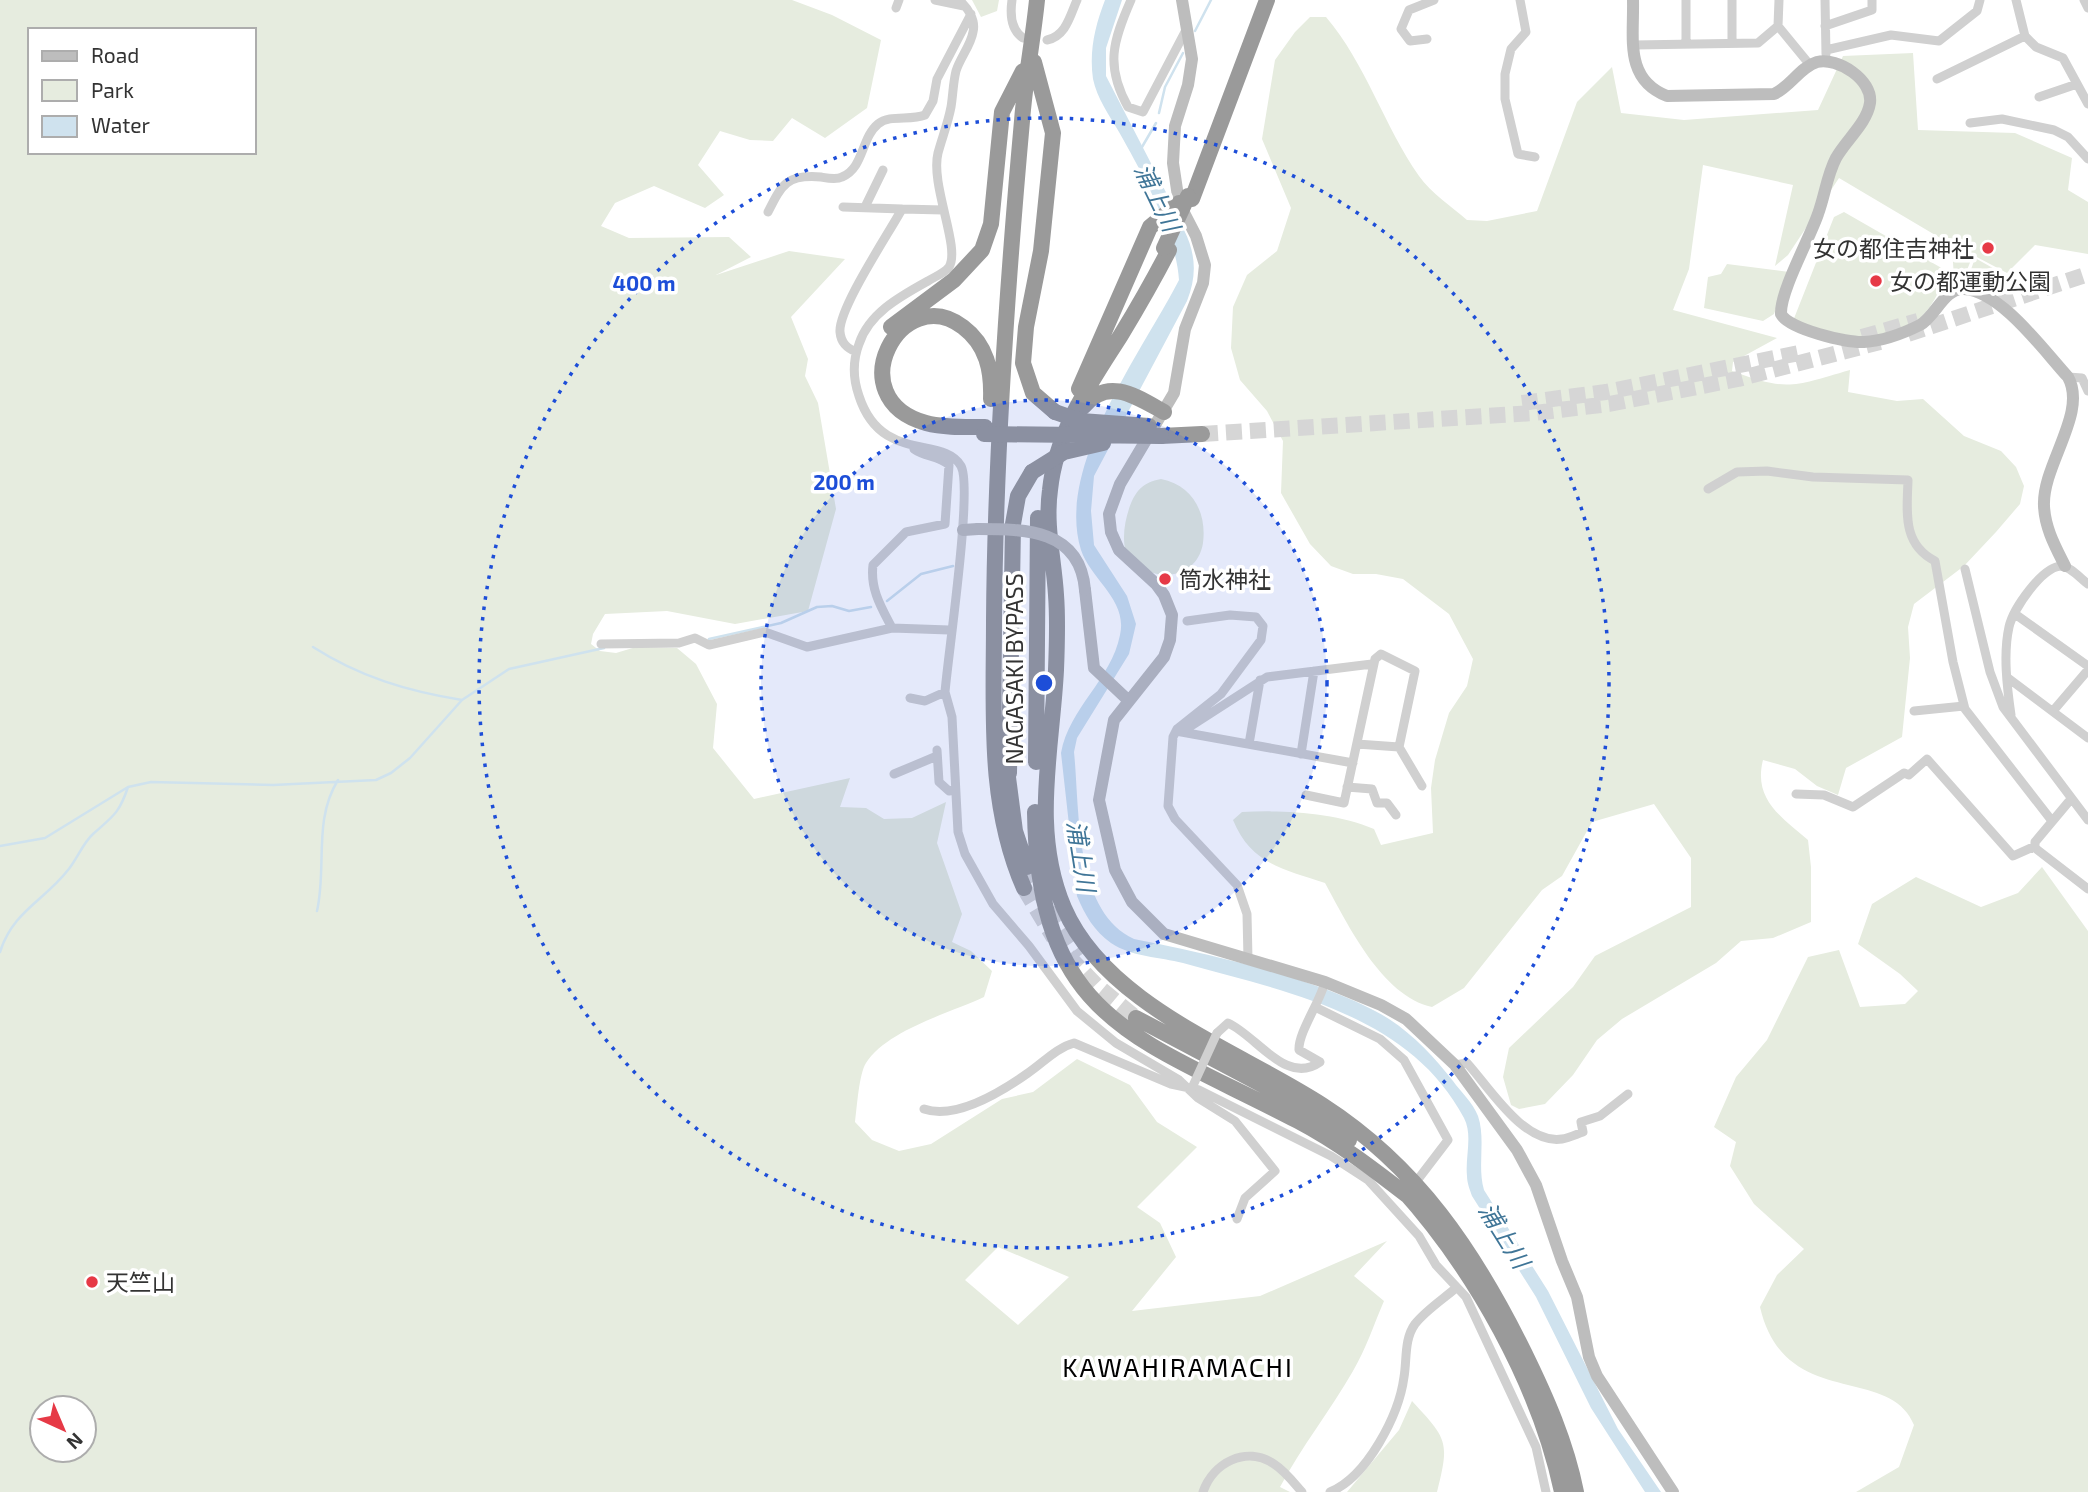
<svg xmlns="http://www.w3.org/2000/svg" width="2088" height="1492" font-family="'Exo 2','Noto Sans JP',sans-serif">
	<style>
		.green { fill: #e6ecdf; fill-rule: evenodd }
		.water { fill: #cfe2ee }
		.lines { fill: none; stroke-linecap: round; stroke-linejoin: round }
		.stream { stroke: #cfe2ee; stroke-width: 2.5 }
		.highway-tunnel { stroke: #d6d6d6; stroke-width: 16; stroke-dasharray: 16 8; stroke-linecap: butt }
		.street { stroke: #d0d0d0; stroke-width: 9 }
		.secondary { stroke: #bdbdbd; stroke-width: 12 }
		.highway { stroke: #9a9a9a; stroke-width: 16 }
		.street-bridge { stroke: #d0d0d0; stroke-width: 9 }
		.secondary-bridge { stroke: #bdbdbd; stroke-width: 12 }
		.highway-bridge { stroke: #9a9a9a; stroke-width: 16 }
		.ring { fill: none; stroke: #1d4ed8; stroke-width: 3.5; stroke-dasharray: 3.5 7 }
		.poi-dot { fill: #e63946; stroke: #fff; stroke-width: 2.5 }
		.labels { text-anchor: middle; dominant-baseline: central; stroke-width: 7; stroke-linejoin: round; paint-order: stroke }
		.poi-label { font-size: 23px; fill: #333; stroke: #fff; text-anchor: start }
		.street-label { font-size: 23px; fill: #333; stroke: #fff }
		.water-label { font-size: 24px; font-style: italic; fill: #3f7597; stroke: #fff }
		.quarter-label { font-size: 26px; letter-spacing: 2px; fill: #000; stroke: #fff }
		.centre { fill: #1d4ed8; stroke: #fff; stroke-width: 3.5 }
		.ring-label { font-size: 21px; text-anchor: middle; font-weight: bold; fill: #1d4ed8; stroke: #fff; stroke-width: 7; stroke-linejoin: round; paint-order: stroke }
	</style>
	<rect width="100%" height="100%" fill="#fff"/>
	<!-- green -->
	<path class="green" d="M0 0H792L832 15 881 40 867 108 825 138 792 118 773 141 750 140 720 131 698 165 724 195 705 208 654 186 615 203 601 226 629 238 729 237 751 257 716 275 789 251 845 259 791 317 808 359 805 376 818 403 836 509 808 611 735 624 667 611 605 614 593 634 591 644 600 651 616 653 636 647 677 648 696 664 717 704 713 748 754 799 850 778 840 807 866 808 884 819 912 818 946 802 937 843 962 914 952 942 971 951 992 971 984 997C950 1013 887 1030 866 1063 859 1074 857 1107 855 1122L872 1140 899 1151 931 1144 1002 1099 1033 1092 1077 1059 1130 1085 1157 1122 1197 1147 1137 1207 1160 1223 1176 1257 1132 1311 1260 1296 1387 1241 1354 1276 1384 1301C1374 1324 1366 1349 1353 1371 1330 1411 1302 1446 1280 1487L1290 1492H0ZM30 30H254V152H30ZM998 1247 1069 1277 1018 1325 965 1280ZM42 1408H84V1450H42Z
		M972 0H999L997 11 981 17Z
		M1310 17H1326C1366 64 1384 126 1419 176 1431 193 1452 207 1467 220L1487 221 1537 211 1577 102 1612 67 1621 113 1684 120 1818 110 1843 56 1913 53 1918 130 2015 133 2072 158 2068 190 2088 202V254L2035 245 2007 273 1973 255 1963 280 1954 279 1952 245 1839 178 1788 255 1775 266 1793 185 1703 165 1689 269 1673 310 1777 338 1733 362 1732 371C1788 392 1794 386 1850 370L1848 392 1897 401 1923 399 1964 436 2001 451 2016 467 2024 486 2020 504 1996 532 1964 566 1914 604 1908 627 1910 658 1902 737 1846 768 1838 795 1817 786 1795 769 1763 760C1753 799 1781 817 1808 840L1811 867V922L1773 938 1741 941 1716 963 1622 1019 1597 1040 1573 1075 1545 1104 1519 1109 1511 1105 1503 1077 1509 1048 1573 987 1595 956 1691 907V858L1654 804 1592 822 1562 876 1542 890 1464 988 1432 1007C1382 996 1348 925 1325 883 1283 869 1251 864 1233 820L1242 812C1283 810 1335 812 1374 829L1381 845 1433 833 1431 788 1435 760 1449 713 1467 686 1473 659 1449 614 1403 579 1376 574H1353L1331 566 1310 544 1281 493 1283 441 1267 411 1240 380 1231 348 1233 307 1247 275 1277 251 1291 208 1262 139 1275 60 1295 32Z
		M1844 212 1945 270C1935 322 1897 341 1845 337 1828 335 1810 326 1793 321L1834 217Z
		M1975 258 2007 276 1997 292 1967 281Z
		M1727 264 1789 272 1774 314 1763 321 1704 308 1708 277 1721 274Z
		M1161 479C1192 485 1207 512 1203 543 1197 581 1151 584 1129 557 1118 543 1127 504 1138 491 1145 483 1152 481 1161 479Z
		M2042 867 2088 931V1492H1856L1899 1467 1914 1425C1890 1364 1784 1411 1760 1307L1777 1275 1804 1249 1754 1204 1730 1166 1736 1142 1714 1127 1736 1077 1767 1040 1808 957 1839 950 1860 1007 1905 1004 1918 991 1900 974 1858 944 1872 904 1916 877 1981 907 2018 893Z
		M1412 1401C1447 1439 1450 1441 1437 1492H1347L1399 1430Z"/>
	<!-- water -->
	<path class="water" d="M1105 0H1122L1106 48V76L1172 204C1173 215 1179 221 1184 230 1196 254 1197 276 1187 301L1094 476 1091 511 1094 545 1127 596 1136 624 1129 654 1077 738 1074 752C1080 811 1074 911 1134 939 1206 953 1327 980 1389 1019 1415 1036 1435 1058 1453 1081 1461 1092 1473 1103 1478 1116 1486 1140 1477 1166 1484 1190L1548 1291 1618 1429 1661 1492H1645L1591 1408 1536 1297 1472 1196C1470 1190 1467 1183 1467 1176 1465 1157 1473 1135 1464 1118 1409 1014 1286 992 1183 963 1160 957 1132 957 1111 943 1094 931 1085 915 1077 896L1061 753C1069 708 1111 680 1120 635 1128 600 1091 580 1081 550 1055 467 1142 352 1179 280 1176 233 1142 173 1119 132 1109 115 1097 98 1093 79 1089 51 1095 26 1105 0Z"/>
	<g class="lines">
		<!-- stream -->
		<path class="stream" d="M1195 31 1211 0
			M1159 113 1165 87 1183 53
			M1142 147 1156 123
			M887 601 921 574 953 566
			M709 639 781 623 817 607 832 606 849 611 871 607
			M313 647C360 677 407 691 462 700
			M0 846 45 838 128 787 151 782 273 785 376 780 391 773 410 758 462 700 509 669 604 648
			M317 911C327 867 313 820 338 780
			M0 952C13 911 44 901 68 870 77 859 83 843 93 834 113 816 119 814 128 787"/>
		<!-- highway-tunnel -->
		<path class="highway-tunnel" d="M1908 334 2088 274
			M1862 337 1918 321
			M1522 403 1606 392 1799 353
			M1202 434 1534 413 1609 404 1738 379 1880 342
			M1027 867 1049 909 1081 955
			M1024 888 1054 938
			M1068 956 1096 985 1136 1018"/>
		<!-- street -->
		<path class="street" d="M935 0 964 6
			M959 0C968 8 976 20 973 32 971 45 960 58 956 71 953 83 953 95 951 107 948 123 942 138 938 153 930 185 961 248 949 267 945 273 934 277 928 281 901 296 869 313 859 344 853 360 853 379 859 396 881 464 943 435 961 466 973 488 948 655 945 692L952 717 958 832 965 854 993 904 1029 946 1077 1011 1116 1043 1179 1080 1198 1098 1235 1121 1275 1171 1245 1198 1237 1219
			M1012 0C1010 14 1011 30 1023 38
			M1131 0C1113 41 1105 66 1128 107L1143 112 1186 30
			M1520 0 1526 32 1511 49 1505 74V99L1518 154 1535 157
			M1686 0V44
			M1732 0V43
			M1825 0 1826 54
			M2016 0 2025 36 2036 47 2063 58 2088 104
			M2084 0 2088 8
			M896 8 899 0
			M1778 26 1810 65
			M1825 26 1872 10V0
			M1427 39 1410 41 1401 29 1409 10 1434 0
			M1047 40C1066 36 1070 16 1077 0
			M1634 45 1758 43 1778 26 1779 0
			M1826 50 1891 35 1939 41 1977 11 1980 0
			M1937 79 2025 36
			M2039 97 2077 84
			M1970 123 2002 119 2054 130 2068 137 2088 159
			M843 207 902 209
			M865 207 883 170
			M768 212C782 184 787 174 821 177 827 178 836 180 842 177 864 168 861 138 878 124 890 114 910 121 925 115L933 101 937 79 971 14
			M856 352C847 348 841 343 840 332 838 309 889 233 902 209L943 210
			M2068 377 2082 378 2088 391
			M1708 489 1737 472 1767 471 1813 477 1908 480C1907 512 1902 544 1935 561L1953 662 1965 709 2052 821
			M1965 569 1990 672 2003 707 2088 820
			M2015 614 2088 666
			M892 628C881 607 870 589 873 565L906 532 945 524 949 465C939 456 925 457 914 449
			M601 644 679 643 695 638 709 645 765 632 807 647 892 628 949 630
			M2008 678 2088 738
			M910 698 925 701 945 692
			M1914 711 1964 706
			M2053 711 2088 670
			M2011 715C2007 687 2003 654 2009 627 2013 609 2042 567 2061 566 2070 566 2081 579 2088 584
			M1177 729 1221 694 1261 640 1263 626 1256 617 1230 615 1187 621
			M1176 731 1353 763
			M1249 744 1260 680
			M1399 747 1422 786
			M937 750 939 782 949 791 954 790
			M1301 754 1314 671
			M894 774 937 756
			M1347 787 1372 789 1377 803H1387L1396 815
			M1796 794 1824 795 1853 807 1904 773 1909 775 1927 759 2013 856 2035 846
			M1306 795 1344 803 1375 659 1381 654 1415 671 1399 747 1357 744
			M2071 799 2035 842V848L2088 889
			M1248 959 1247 914 1237 885 1175 819 1168 806 1173 737 1177 729 1191 726 1267 677 1372 664
			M1317 1008 1380 1039 1404 1060 1448 1140 1419 1178
			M1217 1033 1228 1023C1257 1036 1286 1086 1320 1062L1299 1050C1298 1033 1320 1002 1325 982
			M1455 1065 1467 1063C1489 1087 1524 1145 1562 1139 1569 1138 1577 1134 1583 1132L1581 1122 1600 1116 1628 1094
			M924 1109C956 1120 1001 1092 1028 1073 1043 1063 1056 1048 1074 1043L1171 1084 1199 1090 1331 1156 1368 1180 1419 1236 1436 1265 1466 1297 1536 1447 1546 1492
			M1203 1492C1213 1463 1246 1445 1274 1464 1285 1471 1294 1483 1302 1492
			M1330 1492C1367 1477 1399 1415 1404 1377 1407 1360 1404 1339 1415 1324 1425 1311 1443 1299 1456 1288"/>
		<!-- secondary -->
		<path class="secondary" d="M1182 0 1192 59 1188 85 1175 126 1173 163 1179 203 1196 236 1205 265 1203 283 1185 329 1174 393 1120 484 1109 514 1111 532 1119 550 1156 584 1164 595 1172 615 1170 640 1164 657 1114 720 1099 800 1115 870 1132 902 1164 934 1325 982 1381 1005 1406 1019 1455 1065 1517 1150 1536 1185 1562 1261 1577 1297 1589 1357 1597 1376 1673 1492
			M1633 0C1634 38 1624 79 1667 96L1774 94C1790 87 1800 67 1817 62 1838 57 1873 80 1870 103 1867 123 1846 140 1836 158 1827 175 1825 195 1818 214 1810 238 1780 291 1781 314 1788 329 1847 343 1864 342 1882 341 1904 333 1920 325 1936 316 1944 288 1964 289 2001 291 2044 351 2068 377 2088 413 2042 465 2044 506 2045 528 2055 546 2065 566
			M963 530 978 529
			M1085 590 1094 668 1129 701"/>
		<!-- highway -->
		<path class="highway" d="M1034 62 1053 133 1041 251 1026 327 1023 363 1033 393 1055 412
			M1192 199 1267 0
			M1169 250C1154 279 1138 307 1121 335 1090 384 1056 431 1050 490 1045 526 1054 560 1056 595 1058 620 1057 645 1056 670 1052 750 1031 831 1064 908 1106 1005 1237 1050 1322 1105 1418 1167 1474 1251 1524 1352 1546 1397 1566 1442 1576 1492
			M891 327 954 280 982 250 991 224 1002 112 1023 71
			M1079 389 1150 227 1179 203
			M1083 407C1108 376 1137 397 1164 412
			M985 427C966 427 945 428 926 423 837 398 902 280 963 327 987 345 992 371 991 399
			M1161 436 1202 434
			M1006 762 1015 831 1027 867
			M1036 762 1038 518
			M1009 773 1013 524 1018 496 1032 472
			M1035 812C1038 1022 1138 1037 1298 1121 1338 1142 1373 1169 1408 1196
			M1024 888C987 804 994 712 994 622 995 455 1007 287 1022 121 1025 80 1033 40 1037 0
			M1136 1018 1278 1093 1349 1140
			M1401 1188C1475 1270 1539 1384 1562 1492"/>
		<!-- street-bridge -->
		<path class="street-bridge" d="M1191 1090 1217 1033"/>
		<!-- secondary-bridge -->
		<path class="secondary-bridge" d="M978 529C1025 529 1080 529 1085 590"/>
		<!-- highway-bridge -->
		<path class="highway-bridge" d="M1164 248 1188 196
			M1055 412 1081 421 1149 426
			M984 434 1161 436
			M1032 472 1064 452 1103 443"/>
	</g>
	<!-- distance rings -->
	<circle cx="1044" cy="683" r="283" fill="#1d4ed8" fill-opacity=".12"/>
	<g class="ring">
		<circle cx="1044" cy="683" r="283"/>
		<circle cx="1044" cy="683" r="565"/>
	</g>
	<!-- markers -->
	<g class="poi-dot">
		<circle cx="1988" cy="248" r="7"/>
		<circle cx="1876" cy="281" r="7"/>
		<circle cx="1165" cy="579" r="7"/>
		<circle cx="92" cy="1282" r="7"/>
	</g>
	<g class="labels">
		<!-- poi labels -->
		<g class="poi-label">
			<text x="1974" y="248" text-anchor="end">女の都住吉神社</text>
			<text x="1890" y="281">女の都運動公園</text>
			<text x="1179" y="579">筒水神社</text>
			<text x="106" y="1282">天竺山</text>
		</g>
		<!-- street labels -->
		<g class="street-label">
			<text transform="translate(1014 669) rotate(-90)">NAGASAKI BYPASS</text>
		</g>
		<!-- water labels -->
		<g class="water-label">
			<text transform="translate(1158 197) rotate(64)">浦上川</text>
			<text transform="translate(1082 856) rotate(81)">浦上川</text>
			<text transform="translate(1505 1235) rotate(58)">浦上川</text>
		</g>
		<!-- quarter labels -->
		<g class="quarter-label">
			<text x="1178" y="1366">KAWAHIRAMACHI</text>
		</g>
	</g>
	<circle cx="1044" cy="683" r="10" class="centre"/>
	<g class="ring-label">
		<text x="644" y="291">400 m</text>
		<text x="844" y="490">200 m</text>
	</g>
	<!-- legend -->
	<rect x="28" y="28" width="228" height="126" fill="#ffffff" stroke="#adadad" stroke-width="2"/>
	<rect x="42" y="51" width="35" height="10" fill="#bdbdbd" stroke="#adadad" stroke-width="2"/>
	<text x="91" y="63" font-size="21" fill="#333333">Road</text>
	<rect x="42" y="80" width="35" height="21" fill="#e6ecdf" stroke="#adadad" stroke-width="2"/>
	<text x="91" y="98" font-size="21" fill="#333333">Park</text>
	<rect x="42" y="116" width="35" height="21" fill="#cfe2ee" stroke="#adadad" stroke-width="2"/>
	<text x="91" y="133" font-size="21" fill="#333333">Water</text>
	<!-- north arrow -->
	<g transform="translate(63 1429) rotate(136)"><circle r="33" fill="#ffffff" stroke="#adadad" stroke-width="2"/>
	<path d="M0-5L12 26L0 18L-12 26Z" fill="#e63946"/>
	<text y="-10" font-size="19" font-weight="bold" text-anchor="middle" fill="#333333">N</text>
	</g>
</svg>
